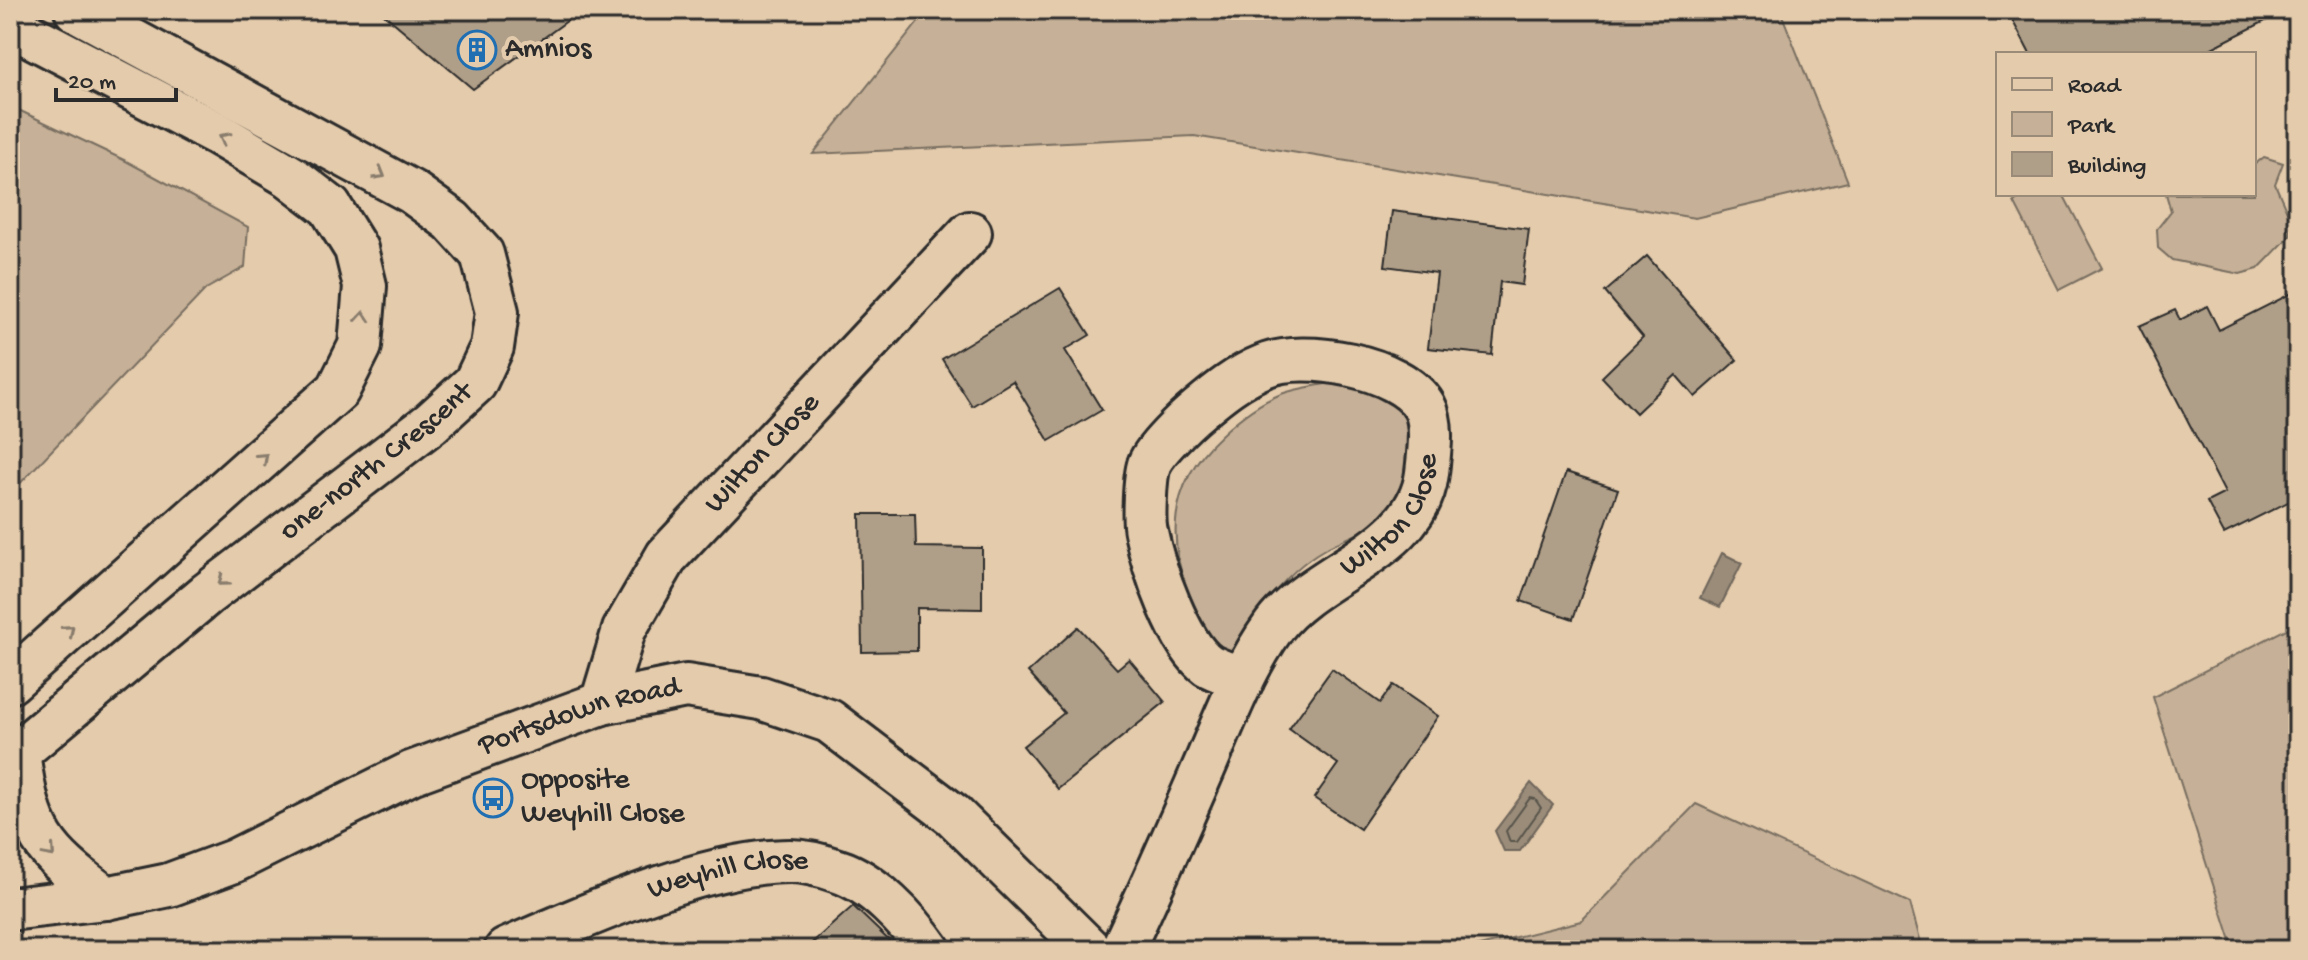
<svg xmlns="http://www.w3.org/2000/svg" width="2308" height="960" font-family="'Gochi Hand',sans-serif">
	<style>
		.green { fill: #c6b097; stroke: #786e61; stroke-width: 2 }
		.water { fill: #9a8c79; stroke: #6e655a; stroke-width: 2 }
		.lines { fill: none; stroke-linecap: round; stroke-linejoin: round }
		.shore { stroke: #57524a; stroke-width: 2 }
		.building { fill: #b09f88; stroke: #2b2b2b; stroke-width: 2 }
		.street-casing { stroke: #2b2b2b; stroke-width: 48 }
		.street { stroke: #e4cbac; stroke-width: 42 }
		.oneway { stroke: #887b6c }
		.labels { text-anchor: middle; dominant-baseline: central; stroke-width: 8; stroke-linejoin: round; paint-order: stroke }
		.poi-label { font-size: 30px; fill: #2b2b2b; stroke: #e4cbac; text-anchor: start }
		.street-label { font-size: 30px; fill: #2b2b2b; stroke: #e4cbac }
	</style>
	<rect width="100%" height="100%" fill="#e4cbac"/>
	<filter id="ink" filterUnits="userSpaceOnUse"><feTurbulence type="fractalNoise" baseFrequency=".0125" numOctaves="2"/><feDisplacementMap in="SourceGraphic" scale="16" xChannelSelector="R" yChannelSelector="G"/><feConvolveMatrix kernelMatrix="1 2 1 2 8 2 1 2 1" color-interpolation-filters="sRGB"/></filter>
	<g filter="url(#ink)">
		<!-- green -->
		<path class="green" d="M928 10H1780L1848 182 1695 218 1194 136 813 154Z
			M10 106 126 161 248 227 245 267 206 289 10 494Z
			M2264 157 2283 163 2275 184 2292 223 2290 236 2258 269 2240 274 2172 260 2158 248 2157 229 2171 211 2166 194H2254V165Z
			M2030 194H2063L2102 268 2059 290 2014 202Z
			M1334 382 1385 397 1422 425 1391 520C1369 530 1344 538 1323 550 1280 575 1251 622 1228 664 1176 591 1145 505 1221 435 1238 419 1259 403 1281 394 1297 388 1317 386 1334 382Z
			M2298 623V950H2234L2153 697Z
			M1696 804 1910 903 1923 950H1463L1581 921Z"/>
		<!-- water -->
		<path class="water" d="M1722 553 1742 563 1720 607 1700 598Z
			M1531 783 1553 805 1520 851H1504L1495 831Z"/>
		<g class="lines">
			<!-- shore -->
			<path class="shore" d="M1530 798 1535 799 1541 808 1517 842H1510L1506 831Z"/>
		</g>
		<!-- building -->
		<path class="building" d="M379 10H582L473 89Z
			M2007 10H2287L2200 54H2030Z
			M1392 211 1529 229 1522 285 1500 282 1492 355 1428 348 1437 273 1385 266Z
			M1647 256 1737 360 1695 397 1676 375 1636 413 1602 377 1643 337 1605 292Z
			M1060 288 1090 335 1065 350 1102 410 1049 441 1013 381 972 406 942 359Z
			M2298 290V497L2224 534 2207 502 2225 493 2139 326 2175 310 2180 320 2207 306 2219 330Z
			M1566 472 1618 489 1573 619 1521 601Z
			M860 514H915L916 547 982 548V609L917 608V651L862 652Z
			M1078 627 1117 669 1129 659 1165 702 1058 789 1023 746 1064 713 1028 672Z
			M1332 669 1380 703 1393 685 1438 716 1360 829 1314 798 1338 764 1289 729Z
			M853 906 899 950H804Z"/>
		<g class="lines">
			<defs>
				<g id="street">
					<path d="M10 25 218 134 291 177 330 207 356 249 365 286 360 346 338 390 10 682"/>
					<path id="s1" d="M602 703 624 630 667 556 970 233"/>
					<path d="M18 752C29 834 41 850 106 898"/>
					<path id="s2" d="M10 759 207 594 431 423 475 383 492 347 497 312 482 254 452 221 412 192 76 10"/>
					<path id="s3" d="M10 909 106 898 169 885 234 861 411 773 602 703 686 686 761 698 829 721 953 815 1090 950"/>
					<path id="s4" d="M506 950C585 916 705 861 790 861 805 861 824 866 838 871 873 882 909 921 929 950"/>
					<path id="s5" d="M1122 950C1152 887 1180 823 1208 758 1227 714 1245 666 1274 626 1316 570 1418 551 1427 473 1429 454 1434 424 1424 406 1401 366 1303 349 1264 366 1239 376 1218 393 1198 410 1187 419 1152 452 1149 465 1145 477 1143 520 1146 532 1153 567 1179 644 1208 665 1218 671 1232 674 1243 679"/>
				</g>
			</defs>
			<!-- street casing -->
			<use href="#street" class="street-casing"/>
			<!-- street -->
			<use href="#street" class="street"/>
		</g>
		<!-- one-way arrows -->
		<defs><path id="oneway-chevron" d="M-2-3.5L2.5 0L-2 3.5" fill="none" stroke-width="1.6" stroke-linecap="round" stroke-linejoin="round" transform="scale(2)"/></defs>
		<g class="oneway">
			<use href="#oneway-chevron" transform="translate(224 138) rotate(-151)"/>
			<use href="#oneway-chevron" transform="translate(380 174) rotate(30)"/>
			<use href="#oneway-chevron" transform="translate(363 317) rotate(-85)"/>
			<use href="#oneway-chevron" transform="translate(263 458) rotate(-42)"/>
			<use href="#oneway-chevron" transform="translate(223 581) rotate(141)"/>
			<use href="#oneway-chevron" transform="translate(69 630) rotate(-41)"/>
			<use href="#oneway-chevron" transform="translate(50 852) rotate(48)"/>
		</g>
	</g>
	<!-- icons -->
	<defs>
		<symbol id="building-ring" viewBox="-11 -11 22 22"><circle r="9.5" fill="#e4cbac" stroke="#1f6fb2" stroke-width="1.5"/><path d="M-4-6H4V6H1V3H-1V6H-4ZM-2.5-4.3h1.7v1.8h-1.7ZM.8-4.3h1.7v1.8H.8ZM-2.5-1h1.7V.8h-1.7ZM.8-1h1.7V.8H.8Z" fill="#1f6fb2"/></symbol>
		<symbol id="bus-ring" viewBox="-11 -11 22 22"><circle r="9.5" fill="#e4cbac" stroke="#1f6fb2" stroke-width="1.5"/><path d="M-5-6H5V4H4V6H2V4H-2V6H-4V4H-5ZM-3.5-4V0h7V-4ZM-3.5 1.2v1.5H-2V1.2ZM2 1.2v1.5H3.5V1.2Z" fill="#1f6fb2"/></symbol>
	</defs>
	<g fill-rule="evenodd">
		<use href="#building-ring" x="455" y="28" width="44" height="44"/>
		<use href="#bus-ring" x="471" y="776" width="44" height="44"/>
	</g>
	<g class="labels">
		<!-- poi labels -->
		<g class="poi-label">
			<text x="505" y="50">Amnios</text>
			<text x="521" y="781">Opposite<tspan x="521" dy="34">Weyhill Close</tspan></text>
		</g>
		<!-- street labels -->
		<g class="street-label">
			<text stroke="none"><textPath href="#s1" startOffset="302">Wilton Close</textPath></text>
			<text stroke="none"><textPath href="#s2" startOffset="472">one-north Crescent</textPath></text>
			<text stroke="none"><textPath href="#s5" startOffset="524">Wilton Close</textPath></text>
			<text stroke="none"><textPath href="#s3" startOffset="606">Portsdown Road</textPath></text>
			<text stroke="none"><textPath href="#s4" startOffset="236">Weyhill Close</textPath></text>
		</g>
	</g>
	<!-- margin -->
	<rect width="2308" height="960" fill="none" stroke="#e4cbac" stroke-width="40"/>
	<rect x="20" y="20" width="2268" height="920" fill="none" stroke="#2b2b2b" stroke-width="3" filter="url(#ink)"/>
	<!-- legend -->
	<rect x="1996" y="52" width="260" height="144" fill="#e4cbac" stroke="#9a8b78" stroke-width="2"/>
	<rect x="2012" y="78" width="40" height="12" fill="#e4cbac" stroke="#9a8b78" stroke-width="2"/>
	<text x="2068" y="92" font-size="24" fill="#2b2b2b">Road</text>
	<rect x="2012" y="112" width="40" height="24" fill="#c6b097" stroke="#9a8b78" stroke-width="2"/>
	<text x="2068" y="132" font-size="24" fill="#2b2b2b">Park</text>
	<rect x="2012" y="152" width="40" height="24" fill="#b09f88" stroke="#9a8b78" stroke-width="2"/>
	<text x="2068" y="172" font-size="24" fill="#2b2b2b">Building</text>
	<!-- scale -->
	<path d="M56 88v12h120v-12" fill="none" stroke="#2b2b2b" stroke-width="4"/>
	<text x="68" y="88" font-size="24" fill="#2b2b2b" stroke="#e4cbac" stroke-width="6" paint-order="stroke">20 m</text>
</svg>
